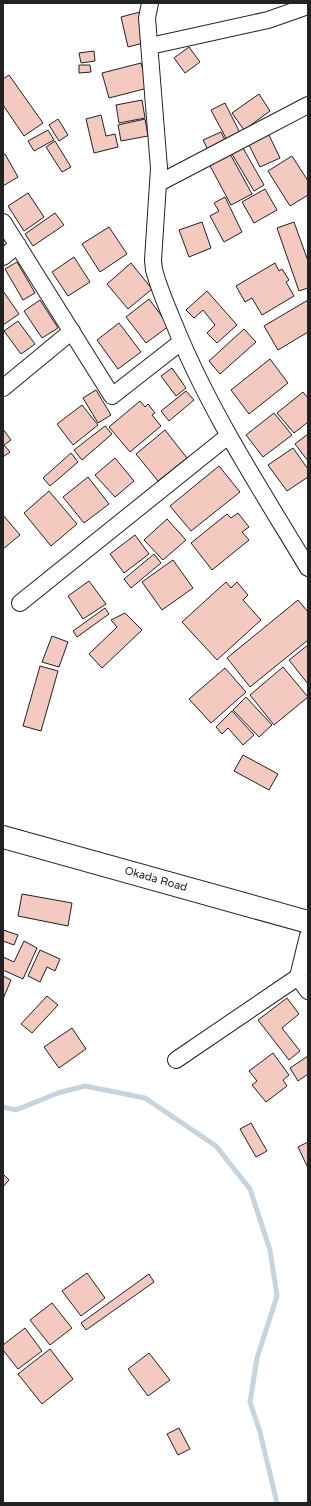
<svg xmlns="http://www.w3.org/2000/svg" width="311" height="1506" font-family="'Varela Round',sans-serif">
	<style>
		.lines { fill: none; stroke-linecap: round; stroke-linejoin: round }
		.stream { stroke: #c7d3dd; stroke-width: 5 }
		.building { fill: #f3c9c0; stroke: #222 }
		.street-casing { stroke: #222; stroke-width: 18 }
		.secondary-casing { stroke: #222; stroke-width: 24 }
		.street { stroke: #fff; stroke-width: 16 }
		.secondary { stroke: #fff; stroke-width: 22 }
		.labels { text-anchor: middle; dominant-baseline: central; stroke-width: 3; stroke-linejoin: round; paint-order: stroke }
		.street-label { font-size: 11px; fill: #222; stroke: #fff }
	</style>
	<rect width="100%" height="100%" fill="#fff"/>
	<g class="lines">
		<!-- stream -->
		<path class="stream" d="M3 1107 16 1110 58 1093 85 1086 145 1098 216 1146 250 1189 270 1250 277 1296 257 1358 250 1402 260 1432 277 1503"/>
	</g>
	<!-- building -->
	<path class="building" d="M140 12 147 42 128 47 121 17Z
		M189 47 200 62 185 73 174 58Z
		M94 51 95 61 81 63 79 53Z
		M141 63 148 88 109 98 102 73Z
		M79 65H90L91 72 79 73Z
		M9 75 43 123 24 136 3 105V79Z
		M259 94 270 111 244 130 232 113Z
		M142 100 145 118 119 123 116 105Z
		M225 103 241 135 228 142 211 110Z
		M101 115 106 136 115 134 118 147 94 153 86 119Z
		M58 119 68 135 59 141 49 125Z
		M145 119 148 136 121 141 118 125Z
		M48 130 54 140 34 151 28 141Z
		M221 132 226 142 208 150 203 140Z
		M268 133 280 158 260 167 248 143Z
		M55 141 71 167 62 172 46 147Z
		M243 148 264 185 254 191 232 154Z
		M229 152 252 194 231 205 209 164Z
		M5 154 18 177 3 186V155Z
		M292 156 308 181V195L290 206 268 171Z
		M265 189 277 210 254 223 242 202Z
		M28 193 44 217 24 231 8 206Z
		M225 197 242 232 224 242 210 216 219 211 214 203Z
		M55 213 64 225 33 246 25 234Z
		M202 222 211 248 189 257 179 230Z
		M294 222 308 261V288L299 291 277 228Z
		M109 227 127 254 100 272 82 244Z
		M74 257 90 282 68 296 52 272Z
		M17 262 35 293 23 300 5 269Z
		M131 263 152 289 128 309 107 284Z
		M275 263 279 271 282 269 289 280 286 282 294 296 262 315 252 298 245 302 236 286Z
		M3 291 19 314 3 325Z
		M207 291 237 325 217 343 207 333 215 325 203 310 194 318 186 310Z
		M149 299 169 326 146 343 126 317Z
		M40 300 58 328 42 338 24 311Z
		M308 300V332L278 350 264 326Z
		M18 321 35 344 21 354 4 331Z
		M119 323 141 352 118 369 97 340Z
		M244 329 256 342 220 374 209 361Z
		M270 359 288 383 249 414 231 390Z
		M172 368 186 388 176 396 161 376Z
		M96 390 111 415 98 423 83 398Z
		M186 391 194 400 169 421 161 411Z
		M303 392 308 398V422L294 433 277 413Z
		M140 401 145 407 148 404 155 413 152 415 161 426 130 452 109 427Z
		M82 405 98 425 73 445 57 424Z
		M274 413 292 435 263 457 246 435Z
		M105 426 112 434 82 460 74 450Z
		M3 429 11 440 4 445 10 452 3 457Z
		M165 430 187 458 158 481 136 454Z
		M308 434V461L295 444Z
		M293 448 308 469V477L287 491 268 465Z
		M71 453 78 462 50 486 43 478Z
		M115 458 134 481 115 497 95 475Z
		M219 466 240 492 191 531 170 506Z
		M88 477 109 504 84 523 63 497Z
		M49 491 77 524 51 546 24 513Z
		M238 513 249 527 242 532 249 540 212 570 191 543 227 514 231 518Z
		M3 515 20 535 3 549Z
		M167 519 186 540 163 560 144 540Z
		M135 535 149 554 124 573 110 554Z
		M154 554 161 563 131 588 124 579Z
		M173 560 193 588 162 610 142 582Z
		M89 581 106 604 83 619 68 596Z
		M226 582 231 588 237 582 248 595 243 600 261 620 217 660 182 622Z
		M298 600 308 612V640L250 687 227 658Z
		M105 608 109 614 77 637 73 631Z
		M125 613 142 630 102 668 89 654 117 627 111 620Z
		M52 636 68 642 59 667 42 662Z
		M308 645V684L289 660Z
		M40 666 58 671 41 731 23 726Z
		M283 667 308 697 274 725 250 695Z
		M225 668 246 692 211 723 189 699Z
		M246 697 272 725 259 737 233 710Z
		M232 711 254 735 243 745 228 728 222 734 216 727Z
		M243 755 278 774 269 790 234 771Z
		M22 894 72 903 68 926 18 916Z
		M3 930 18 935 14 945 3 941Z
		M24 941 37 948 23 979 3 970V957L14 962Z
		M40 950 60 959 55 971 47 967 40 982 28 976Z
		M3 976 11 980 3 999Z
		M47 996 58 1005 32 1033 21 1024Z
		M287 998 299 1014 282 1028 300 1051 289 1060 258 1020Z
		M72 1028 86 1049 59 1068 44 1047Z
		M273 1053 289 1075 283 1080 287 1086 266 1102 252 1085 257 1081 249 1071Z
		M308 1056V1074L298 1081 290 1068Z
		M251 1123 267 1151 256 1157 240 1129Z
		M308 1142V1168L298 1147Z
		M3 1174 9 1180 3 1187Z
		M87 1273 105 1298 81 1316 62 1291Z
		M149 1274 154 1282 86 1330 81 1323Z
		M52 1303 72 1328 50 1345 30 1320Z
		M25 1328 42 1351 18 1369 3 1350V1345Z
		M50 1349 73 1379 42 1404 18 1374Z
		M149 1353 170 1380 148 1396 128 1369Z
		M179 1428 190 1449 178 1455 167 1434Z"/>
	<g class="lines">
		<defs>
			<path id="street" d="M150 3 147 18 159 168 153 260 154 270C159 288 166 305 173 321 208 409 260 488 308 568
				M150 46 268 20 308 6
				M159 183 308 105
				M3 222 112 396 181 342
				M3 257 18 245
				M3 388 72 331
				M20 603 228 436
				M308 936 298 977 308 991
				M176 1060 298 977"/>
			<path id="secondary" d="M3 837 308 922"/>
		</defs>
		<!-- street casing -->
		<use href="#street" class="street-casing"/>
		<!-- secondary casing -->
		<use href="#secondary" class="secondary-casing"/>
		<!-- street -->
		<use href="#street" class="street"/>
		<!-- secondary -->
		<use href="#secondary" class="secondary"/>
	</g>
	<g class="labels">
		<!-- street labels -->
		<g class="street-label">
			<text transform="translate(156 879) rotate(16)">Okada Road</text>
		</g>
	</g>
	<!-- border -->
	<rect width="311" height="1506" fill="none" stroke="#222222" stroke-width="8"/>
</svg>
